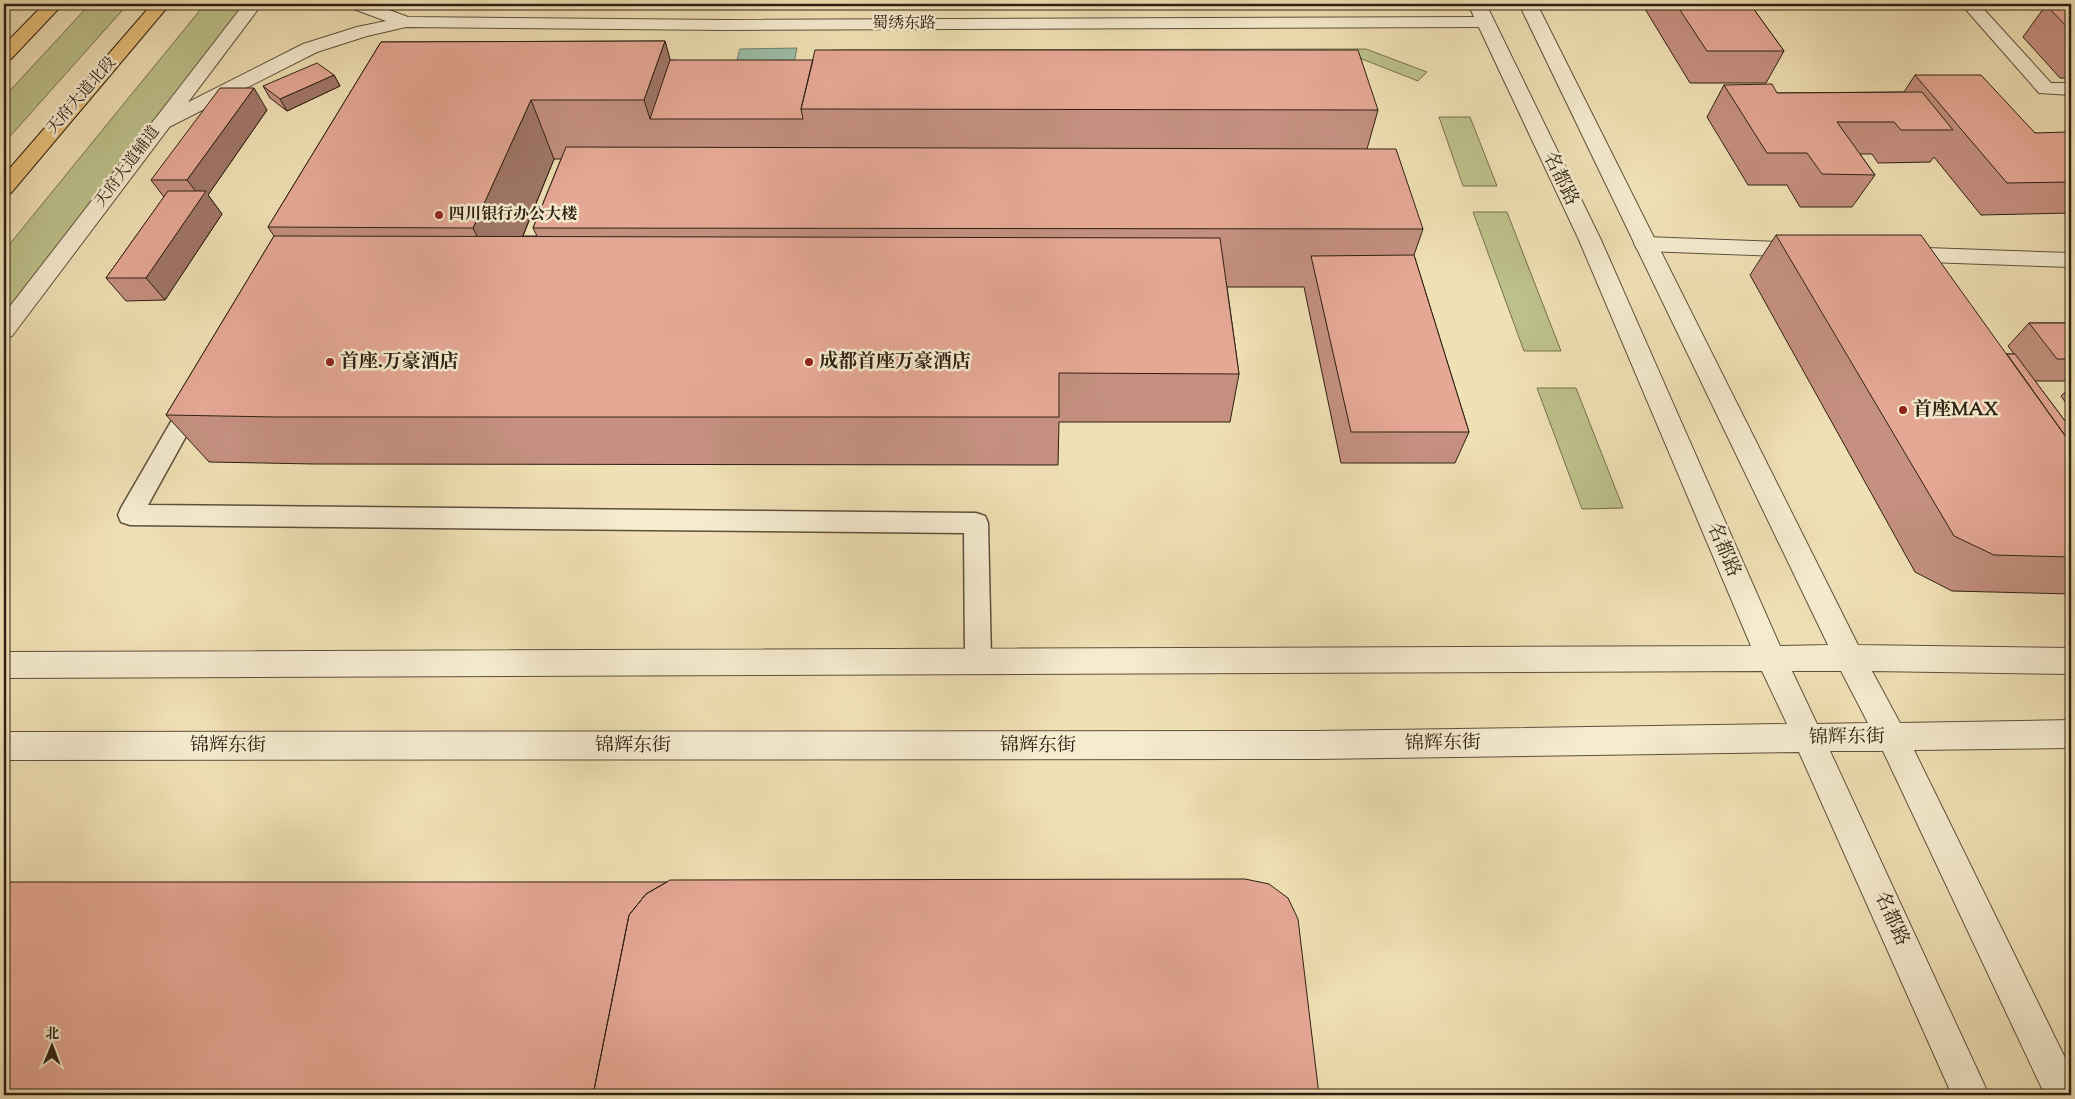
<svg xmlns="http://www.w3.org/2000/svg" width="2075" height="1099" font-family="'Sorts Mill Goudy','Noto Serif SC',serif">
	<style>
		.green { fill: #bdc18b; stroke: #76704f }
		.water { fill: #9bbea8; stroke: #6f7f6c }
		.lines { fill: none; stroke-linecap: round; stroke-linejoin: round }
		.service-casing { stroke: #5e503c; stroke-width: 3 }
		.minor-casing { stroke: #5e503c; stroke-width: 2 }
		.tertiary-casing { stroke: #5e503c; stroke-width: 2 }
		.primary-casing { stroke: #2e2013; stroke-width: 2 }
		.service { fill: #f5ebcf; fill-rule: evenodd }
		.minor { fill: #f5ebcf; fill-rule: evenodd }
		.tertiary { fill: #f5ebcf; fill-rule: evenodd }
		.primary { fill: #e8c07a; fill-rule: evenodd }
		.wall { fill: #c59080; stroke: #2e2013; fill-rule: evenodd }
		.shaded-wall { fill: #a07668; stroke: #2e2013 }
		.building { fill: #e5a895; stroke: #2e2013 }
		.poi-dot { fill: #8f2418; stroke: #f5ebcf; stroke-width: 2 }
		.labels { text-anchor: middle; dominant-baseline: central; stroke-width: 5; stroke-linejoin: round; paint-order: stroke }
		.far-street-label { font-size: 16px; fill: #2e2013; stroke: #f5ebcf }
		.far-poi-label { font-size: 16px; font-weight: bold; fill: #2e2013; stroke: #f5ebcf; text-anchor: start }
		.street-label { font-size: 19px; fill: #2e2013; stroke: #f5ebcf }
		.poi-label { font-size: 19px; font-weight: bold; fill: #2e2013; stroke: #f5ebcf; text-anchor: start }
	</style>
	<rect width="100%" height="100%" fill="#f0e0b5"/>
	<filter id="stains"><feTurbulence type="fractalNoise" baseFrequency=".004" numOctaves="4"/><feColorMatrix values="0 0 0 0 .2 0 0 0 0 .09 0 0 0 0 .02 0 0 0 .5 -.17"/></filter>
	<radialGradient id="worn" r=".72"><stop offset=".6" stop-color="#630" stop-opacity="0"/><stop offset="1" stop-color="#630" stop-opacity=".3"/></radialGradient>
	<!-- green -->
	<path class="green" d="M90 4H128L4 143V97Z
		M205 4H247L4 318V251Z
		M1366 49 1427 72 1418 81 1362 59 830 60 833 50Z
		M1439 117H1470L1497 186H1463Z
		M1473 212H1507L1561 351H1524Z
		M1537 388H1576L1623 508 1582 509Z"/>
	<!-- water -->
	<path class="water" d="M797 48 794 63H736L740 49Z"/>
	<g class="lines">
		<defs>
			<path id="service" d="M195 392 203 394 206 400 148 505 976 513 985 516 988 523 991 660 987 668 978 672 969 668 965 660 964 533 130 525 121 522 118 515 121 508 187 394Z"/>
			<path id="minor" d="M348 4H373L408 17 727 20 1484 17 1490 18 1493 22 1490 26 1484 27 727 30 406 27 367 36 317 52 169 127 162 129 155 127 152 123 155 119 303 44 357 27 386 21 351 8Z
				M1961 4H1979L2051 83H2071V95L2039 93Z
				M1645 237 1805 243 1813 245 1816 250 1813 255 1805 257 1645 251 1637 249 1634 244 1637 239Z
				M1898 247 2071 253V267L1898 261 1890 259 1887 254 1890 249Z"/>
			<path id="tertiary" d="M244 4H262L12 336 4 338V314Z
				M1468 4H1486L1601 240 1780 646 1828 645 1519 4H1537L1858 645 2071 648V674L1872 671 1900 723 2071 720V748L1914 750 2071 1070V1095H2045L1883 751H1830L1989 1095H1952L1799 752 1316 759 4 760V732L1316 731 1787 724 1762 671 4 678V652L1751 646 1579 240ZM1792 671H1841L1868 723 1817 724Z"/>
			<path id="primary" d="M44 4H63L11 59 4 61V45Z
				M152 4H170L11 193 4 194V175Z"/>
		</defs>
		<!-- service casing -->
		<use href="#service" class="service-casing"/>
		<!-- minor casing -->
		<use href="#minor" class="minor-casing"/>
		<!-- tertiary casing -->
		<use href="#tertiary" class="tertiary-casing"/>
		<!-- primary casing -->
		<use href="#primary" class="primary-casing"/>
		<!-- service -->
		<use href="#service" class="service"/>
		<!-- minor -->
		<use href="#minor" class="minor"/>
		<!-- tertiary -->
		<use href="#tertiary" class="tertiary"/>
		<!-- primary -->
		<use href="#primary" class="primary"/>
	</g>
	<!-- wall -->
	<path class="wall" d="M1642 4H1750L1784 51 1766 83H1690Z
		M2046 5 2071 6V78H2060L2023 37Z
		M665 41 670 60 1378 110 1367 149 1423 229 1414 255 1469 432 1455 463H1341L1304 287H1227L1239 374 1230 422H1059L1058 465 315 464 209 462 166 415 274 236 268 227 381 42ZM554 159H561L533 228 537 236H523Z
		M334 75 340 86 287 111 270 98 263 86Z
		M1915 75 2035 133 2071 137V213L1981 215 1934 157 1930 162 1878 163 1872 154H1860L1875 175 1852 207H1800L1787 185H1748L1707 117 1724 85 1777 93 1904 92Z
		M267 110 208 195 222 214 165 300 126 301 106 278 164 197 151 180Z
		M1776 235 2007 354H2014L2008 346 2029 323H2071V381H2035L2071 429V594L1952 591 1915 572 1750 275Z
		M2071 386V410L2061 396Z"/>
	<!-- shaded-wall -->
	<path class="shaded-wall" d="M665 41 681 99 650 119 644 100Z
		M334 75 340 86 287 111 280 99Z
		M254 88 267 110 208 195 222 214 165 300 146 278 201 198 187 180Z
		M531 100 554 159 502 287 473 228Z"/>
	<!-- building -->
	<path class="building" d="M1676 4H1750L1784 51H1707Z
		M2046 5 2071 6V31Z
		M665 41 644 100H531L473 228 268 227 381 42Z
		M815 50H1358L1378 110 801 109Z
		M670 60H813L801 109 803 119H650Z
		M317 63 334 75 280 99 263 86Z
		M1915 75H1981L2035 133 2066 132 2071 137V182L2007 183Z
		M1772 84 1777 93 1922 92 1953 130H1901L1894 122H1837L1875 175 1822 174 1807 153H1767L1724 85Z
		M220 88H254L187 180H151Z
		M566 147 1396 149 1423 229 533 228Z
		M168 191H206L146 278H106Z
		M1776 235H1921L2071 444V557L1994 555 1954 536Z
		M274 236 1220 238 1239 374 1059 373V417H277L166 415Z
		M1414 255 1469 432H1351L1311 256Z
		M2029 323H2071V359H2057Z
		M2007 354H2015L2071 429V444Z
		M1245 879 1269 884 1288 898 1298 919 1319 1095H593L629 915 646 894 670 880Z
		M4 882H667L646 894 629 915 593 1095H4Z"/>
	<!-- markers -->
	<g class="poi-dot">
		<circle cx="439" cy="215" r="5"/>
		<circle cx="330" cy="362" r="5"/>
		<circle cx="809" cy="362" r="5"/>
		<circle cx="1903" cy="410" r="5"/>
	</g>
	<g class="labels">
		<!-- far-street labels -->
		<g class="far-street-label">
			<text x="904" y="24">蜀绣东路</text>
			<text transform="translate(82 96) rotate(-49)">天府大道北段</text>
			<text transform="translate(128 167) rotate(-53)">天府大道辅道</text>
		</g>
		<!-- far-poi labels -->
		<g class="far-poi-label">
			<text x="449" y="215">四川银行办公大楼</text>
		</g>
		<!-- street labels -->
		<g class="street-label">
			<text transform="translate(1560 179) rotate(64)">名都路</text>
			<text transform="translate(1723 550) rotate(67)">名都路</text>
			<text transform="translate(1847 738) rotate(-1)">锦辉东街</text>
			<text transform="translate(1443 744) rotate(-1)">锦辉东街</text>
			<text x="228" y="746">锦辉东街</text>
			<text x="633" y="746">锦辉东街</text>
			<text x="1038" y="746">锦辉东街</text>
			<text transform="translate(1891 919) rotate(66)">名都路</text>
		</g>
		<!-- poi labels -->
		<g class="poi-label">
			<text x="340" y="362">首座.万豪酒店</text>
			<text x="819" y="362">成都首座万豪酒店</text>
			<text x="1913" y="410">首座MAX</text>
		</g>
	</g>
	<!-- margin -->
	<rect width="2075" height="1099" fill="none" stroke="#f0e0b5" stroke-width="20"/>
	<rect x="5" y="5" width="2065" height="1089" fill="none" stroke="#2e2013" stroke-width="2.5"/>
	<rect x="10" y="10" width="2055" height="1079" fill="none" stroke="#2e2013"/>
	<!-- north arrow -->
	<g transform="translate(52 1046) rotate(1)" stroke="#f5ebcf" stroke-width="4" paint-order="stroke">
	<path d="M0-4L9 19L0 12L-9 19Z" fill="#2e2013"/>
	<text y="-8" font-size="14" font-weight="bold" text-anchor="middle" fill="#2e2013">北</text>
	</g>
	<rect width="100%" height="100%" filter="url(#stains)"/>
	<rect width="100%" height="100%" fill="url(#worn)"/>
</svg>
